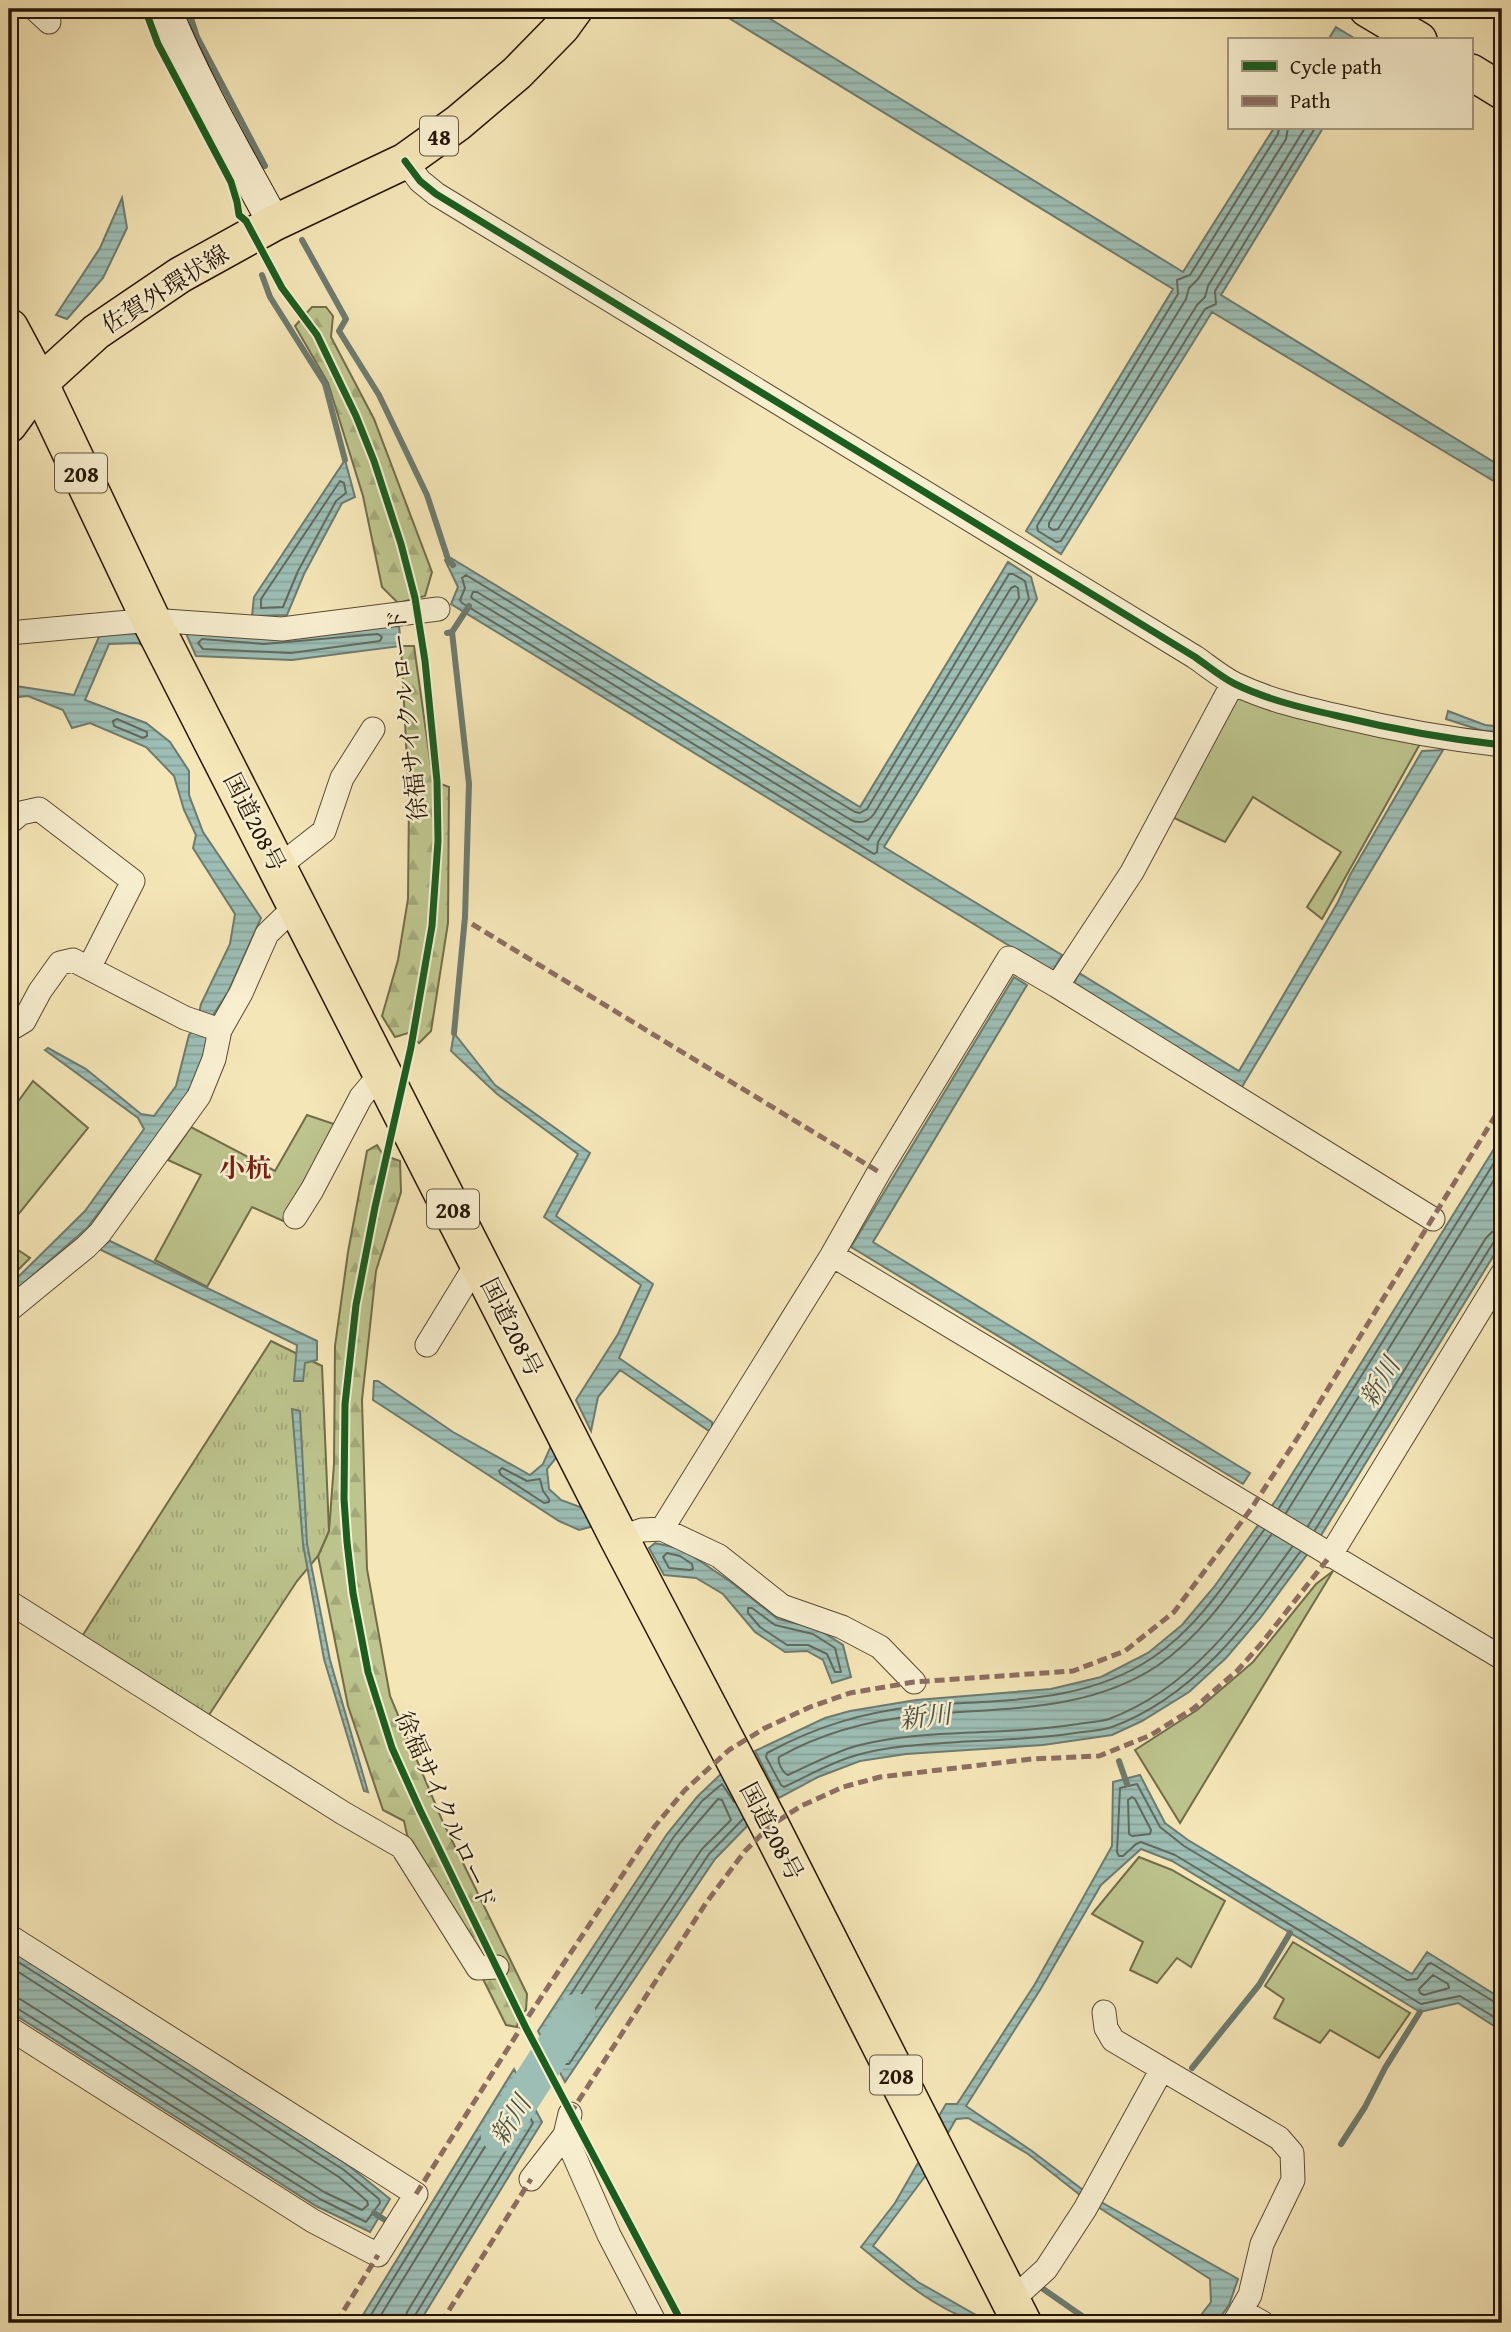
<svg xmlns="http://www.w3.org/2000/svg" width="1511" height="2332" font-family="'Gentium Book Plus','Noto Serif JP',serif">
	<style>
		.green { fill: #bdc48d; stroke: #716d4a; stroke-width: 2 }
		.forest { fill: url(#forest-firs); stroke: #716d4a; stroke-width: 2 }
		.park { fill: url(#park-tufts); stroke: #716d4a; stroke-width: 2 }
		.water { fill: url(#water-rules); stroke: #6d7b6f; stroke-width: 2 }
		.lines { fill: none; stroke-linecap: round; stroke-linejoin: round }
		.shore { stroke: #616a5e; stroke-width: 2 }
		.stream { stroke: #6d7b6f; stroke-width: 6 }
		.river { stroke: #9dbeb5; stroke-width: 37 }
		.street-casing { stroke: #594a32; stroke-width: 25 }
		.secondary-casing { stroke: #251606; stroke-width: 34 }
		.primary-casing { stroke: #251606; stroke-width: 38 }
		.highway-casing { stroke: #251606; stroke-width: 41 }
		.street { stroke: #f8efd0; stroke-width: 23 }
		.secondary { stroke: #f8efd0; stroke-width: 32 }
		.primary { stroke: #f5e6b7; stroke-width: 35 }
		.highway { stroke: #f5e6b7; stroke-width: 38 }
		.quiet { stroke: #8d6e63; stroke-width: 5; stroke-dasharray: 10 5; stroke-linecap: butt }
		.cycleway-casing { stroke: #f8efd0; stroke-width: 11 }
		.cycleway { stroke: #1b5e20; stroke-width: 7 }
		.labels { text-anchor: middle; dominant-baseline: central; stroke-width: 5; stroke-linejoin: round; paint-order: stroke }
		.shield { fill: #f8efd0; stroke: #645743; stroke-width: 2 }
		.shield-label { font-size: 23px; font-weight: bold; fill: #251606 }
		.street-label { font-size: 24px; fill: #251606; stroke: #f8efd0 }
		.neighbourhood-label { font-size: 26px; font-weight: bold; fill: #7a1f14; stroke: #f8efd0 }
		.water-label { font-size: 26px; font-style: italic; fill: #4f5143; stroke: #f8efd0 }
	</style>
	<defs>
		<pattern id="forest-firs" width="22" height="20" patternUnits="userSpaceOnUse" patternTransform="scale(1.75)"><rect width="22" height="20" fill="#bdc48d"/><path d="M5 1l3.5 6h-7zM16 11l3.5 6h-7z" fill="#a2a878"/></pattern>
		<pattern id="park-tufts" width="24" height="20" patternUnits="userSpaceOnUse" patternTransform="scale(1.75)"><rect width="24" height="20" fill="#bdc48d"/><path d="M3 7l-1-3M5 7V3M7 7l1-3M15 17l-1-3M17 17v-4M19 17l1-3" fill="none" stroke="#a2a878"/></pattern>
		<pattern id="water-rules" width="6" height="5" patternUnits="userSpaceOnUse" patternTransform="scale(1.75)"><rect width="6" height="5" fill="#9dbeb5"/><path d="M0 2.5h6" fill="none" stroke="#87a39a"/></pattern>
	</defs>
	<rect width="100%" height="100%" fill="#f5e6b7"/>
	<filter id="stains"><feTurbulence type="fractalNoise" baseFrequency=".00286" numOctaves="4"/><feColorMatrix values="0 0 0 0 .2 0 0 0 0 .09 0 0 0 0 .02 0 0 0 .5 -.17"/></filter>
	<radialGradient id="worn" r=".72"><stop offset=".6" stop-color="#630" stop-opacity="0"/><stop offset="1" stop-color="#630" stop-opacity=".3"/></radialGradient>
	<!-- green -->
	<path class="green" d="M1234 694 1420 744 1322 919 1307 907 1341 852 1253 797 1225 842 1170 816Z
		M33 1081 88 1128 9 1226V1114Z
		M307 1115 337 1125 283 1221 252 1207 207 1287 155 1260 201 1175 168 1160 191 1127 275 1171Z
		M9 1244 30 1258 9 1279Z
		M1333 1571 1180 1823 1135 1750 1197 1710 1253 1662 1316 1584Z
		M1139 1857 1172 1870 1225 1901 1191 1967 1177 1958 1157 1983 1130 1970 1143 1942 1092 1914Z
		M1293 1942 1410 2013 1379 2058 1330 2030 1320 2043 1274 2018 1284 1999 1265 1986Z"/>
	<!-- forest -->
	<path class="forest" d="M312 307H326L333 316 331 337 374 419 432 572 425 596 398 603 382 587 363 496 328 383 295 326Z
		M401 646H414L433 781 449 787 448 923 431 1031 419 1043 408 1033 395 1037 382 1016 398 960 408 899 409 799Z
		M377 1145 383 1155 400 1161 401 1192 376 1271 362 1400 367 1569 390 1696 442 1820 527 1994 526 2010 519 2016 517 2027 506 2025 483 1979 486 1955 474 1949 407 1835 404 1821 383 1810 348 1706 318 1556 329 1531 334 1464 335 1346 348 1252 367 1151Z"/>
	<!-- park -->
	<path class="park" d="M271 1341 322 1366 329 1531 318 1556 297 1581 207 1718 81 1638Z"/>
	<!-- water -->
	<path class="water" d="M714 9H754L1183 272 1274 128H1323L1221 295 1502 467V486L1212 312 1061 554 1026 531 1173 289Z
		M1336 27 1357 40H1328Z
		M122 198 127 228 103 278 67 319 56 315 100 248Z
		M345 460 355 497 342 503 304 574 287 615 252 616 254 597Z
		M451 558 860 807 1008 562 1031 577 1037 599 884 847 1062 955 1052 972 451 604 458 587 445 560Z
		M399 626 401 646 292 660 196 656 185 631 264 637Z
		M141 631 149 649 138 643 109 644 85 700 146 723 170 742 189 771V795L203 832 261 918 228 992 210 1020 208 1047 197 1076 181 1104 87 1228 9 1296V1286L85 1211 144 1129 138 1118 45 1050 48 1048 86 1069 141 1114 154 1116 176 1086 189 1035 196 1027 201 1004 230 944 235 914 193 848 196 835 184 810 174 776 146 747 90 723 72 728 63 710 28 696 9 698V685L74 695 101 632Z
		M1448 711 1485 725 1502 727V733L1483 731 1446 719Z
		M1443 750 1242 1087 1073 986 1079 973 1239 1071 1338 902 1350 875 1422 751Z
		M1014 977 1027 985 873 1242 1250 1473 1243 1484 851 1247Z
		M454 1033 495 1085 590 1153 556 1216 653 1284 619 1358 712 1422V1433L620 1370 598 1397 591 1431 576 1400 618 1334 641 1285 544 1217 578 1154 497 1094 451 1051Z
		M1502 1136V1242L1320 1537 1261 1617 1226 1658 1189 1692 1142 1721 1112 1735 1043 1745 906 1754 860 1761 818 1777 779 1798 755 1751 825 1718 850 1711 916 1700 1051 1689 1101 1677 1148 1653 1182 1625 1214 1587 1276 1500Z
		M110 1241 317 1341V1360L305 1363 303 1381H294L297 1345 99 1249Z
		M374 1381H378L453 1432 530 1475 543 1464 554 1439 560 1453 547 1469 549 1489 561 1500 588 1510 594 1526 579 1530 559 1521 373 1400Z
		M292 1409 300 1411 307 1544 330 1660 368 1792 364 1791 324 1659 303 1544Z
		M655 1543 682 1549 731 1582 778 1619 816 1628 843 1645 851 1677 832 1683 823 1660 807 1651 785 1652 755 1632 723 1594 696 1578 664 1575 649 1548Z
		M724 1771 752 1821 715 1859 565 2082 538 2031 667 1834 697 1797Z
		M1140 1775 1165 1823 1188 1840 1412 1974 1427 1952 1502 1999V2031L1458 2003 1420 2012 1172 1861 1141 1849 1101 1885 1040 1990 966 2106 1032 2151 1083 2190 1080 2195 1028 2154 968 2118 956 2119 948 2133 939 2116 946 2104H957L1035 1984 1112 1846 1113 1782Z
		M9 1947 348 2165 390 2199 370 2232 316 2206 9 2011Z
		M514 2069 542 2122 419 2323H358Z
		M922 2156 929 2171 873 2246 918 2282 990 2323C951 2323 891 2272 861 2247L895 2203Z
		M1101 2202 1238 2279 1229 2305 1216 2323H1195L1211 2302 1210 2279 1098 2207Z"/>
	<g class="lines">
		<!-- shore -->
		<path class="shore" d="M1279 128 1278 134 1190 275 1177 280 1178 294 1037 526 1038 531 1056 542 1061 541 1205 309 1216 304 1215 291 1315 128
			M1288 128 1286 139 1198 279 1189 288 1186 299 1049 523V527L1053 530 1058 529 1197 305 1205 297 1208 286 1305 128
			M340 481 344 483 346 493 336 501 298 571 283 607 261 608V599Z
			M1009 574H1013L1025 581 1029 599 878 842 877 852 874 854 462 603 460 600 465 588 462 578 466 575 855 812 860 813 867 809Z
			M1015 586 1018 588 1019 598 868 840 473 599 471 597 473 592H477L851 820C860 824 868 822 874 814L1011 588Z
			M378 634 382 637 380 641 291 653 203 649 198 643 202 639 264 644Z
			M117 719 147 732V736L143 738 114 726 113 721Z
			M502 1468 527 1481 540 1479 543 1491 549 1499V1502L544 1503 501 1475 499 1471Z
			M1279 1508 1502 1150
			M1286 1513 1502 1167
			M1308 1526 1486 1238 1492 1232 1502 1230
			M1264 1530C1231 1575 1199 1627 1152 1658 1083 1705 998 1699 920 1706 864 1712 817 1726 767 1753L766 1757 781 1785 784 1787C808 1776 831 1762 857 1755 889 1746 925 1744 958 1742 997 1740 1036 1739 1075 1733 1087 1731 1100 1731 1112 1727 1196 1696 1249 1621 1300 1552
			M1315 1530 1493 1243 1502 1239
			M1271 1535C1238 1581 1205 1634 1157 1666 1086 1713 1002 1707 921 1715 871 1720 823 1732 779 1757 777 1762 783 1773 788 1775 810 1765 832 1753 856 1746 897 1735 941 1734 983 1732 1015 1731 1046 1729 1078 1724 1088 1722 1100 1722 1109 1719 1192 1688 1243 1615 1292 1547
			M667 1553 680 1556 692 1564 693 1569 690 1570 669 1568 663 1557Z
			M748 1608H752L775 1625 813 1634 835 1648 841 1672H835L827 1654 808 1645H787L760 1627 748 1613Z
			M1132 1797 1135 1799 1151 1830 1150 1834 1132 1836 1129 1834 1128 1800Z
			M718 1799 722 1800 731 1820 702 1849 570 2047 566 2048 558 2030 680 1843Z
			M734 1802 722 1784 702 1801 673 1838 548 2029 547 2033 564 2064H569L709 1854 743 1819
			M9 1956 344 2170 379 2199 380 2203 366 2222 320 2199 15 2007 9 2005
			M9 1966 339 2177 367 2201 368 2205 362 2210 324 2192 20 1999 9 1997
			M1433 1975 1448 1984 1449 1988 1424 1995 1420 1993 1419 1989Z
			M1502 2004 1496 2003 1431 1963 1428 1964 1417 1979 1407 1980 1184 1846 1160 1827 1137 1784 1120 1788 1117 1852 1119 1856H1123L1136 1844 1141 1842 1175 1855 1421 2004 1460 1996 1502 2022
			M366 2323 510 2089 515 2087 533 2123 414 2317 413 2323
			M376 2323 510 2106 514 2105 523 2123 407 2312 404 2323"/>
		<!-- stream -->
		<path class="stream" d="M188 9 197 37 265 166
			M302 240 346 319 339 331 379 395 427 495 448 559 453 565
			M262 275 270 297 325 384 345 460
			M452 632 469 784 465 917 454 1033
			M447 633 452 632 469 606
			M1119 1761 1127 1784
			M1192 2068 1259 1985 1290 1933
			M1341 2144 1365 2107 1385 2068 1420 2012
			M374 2213 385 2220
			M1039 2286 1092 2323"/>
		<!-- river -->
		<path class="river" d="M499 2134 577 2012"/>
		<defs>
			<path id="street" d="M35 9 49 22
				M405 161 420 181 436 194 1195 657C1208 666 1221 677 1235 684 1268 700 1303 708 1338 716 1392 729 1447 739 1502 745
				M9 633 151 620 282 629 438 609
				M9 823 21 813 39 809 133 881 89 968
				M278 867 324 831 342 778 373 729
				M1057 986 1433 1219
				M9 1025 14 1027 24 1021 40 991 60 963 73 960 185 1018 220 1030
				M295 1217 312 1190 361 1097 372 1084 386 1077
				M832 1255 879 1172 1009 958 1057 986 1132 872 1233 683
				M9 1310 86 1247 100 1233 199 1096 214 1059 220 1030 241 993 267 934 297 905
				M427 1345 471 1273 482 1266
				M662 1529 719 1556 782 1606 842 1627 880 1647 914 1682
				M619 1538 642 1530 662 1529 832 1255 1502 1658
				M1330 1556 1502 1274
				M9 1602 343 1813 402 1847 478 1968 497 1967
				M9 1936 416 2194 378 2255 313 2221 9 2028
				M1104 2012 1106 2028 1113 2040 1279 2138 1292 2153 1293 2180 1262 2244 1250 2295 1234 2323
				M565 2135 609 2235 655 2323
				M531 2179 565 2135 570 2114
				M1008 2297 1023 2290 1046 2269 1085 2209 1162 2069
				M1242 2311 1263 2323"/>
			<path id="secondary" d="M165 9C195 83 236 153 274 223"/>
			<path id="primary" d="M1367 9 1419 40
				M1471 72 1502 91
				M9 425 39 384 96 332 180 275 274 223 405 161 458 123 517 73 562 27 575 9"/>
			<path id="highway" d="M9 328 39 384 151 620 619 1538 770 1826 1022 2323"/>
		</defs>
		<!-- street casing -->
		<use href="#street" class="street-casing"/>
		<!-- secondary casing -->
		<use href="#secondary" class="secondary-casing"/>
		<!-- primary casing -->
		<use href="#primary" class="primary-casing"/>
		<!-- highway casing -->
		<use href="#highway" class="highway-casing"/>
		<!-- street -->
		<use href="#street" class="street"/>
		<!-- secondary -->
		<use href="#secondary" class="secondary"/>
		<!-- primary -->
		<use href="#primary" class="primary"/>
		<!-- highway -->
		<use href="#highway" class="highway"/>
		<!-- quiet -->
		<path class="quiet" d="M472 924 879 1172
			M570 2114 706 1903 745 1851 770 1826 801 1806 843 1787 880 1777 1032 1759 1099 1756 1151 1735 1194 1708 1237 1671 1261 1644 1330 1556
			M416 2194 524 2023 655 1826 685 1790 729 1750 765 1728 810 1707 850 1693 914 1682 1073 1671 1125 1651 1174 1612 1251 1509 1302 1431 1502 1105
			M336 2323 378 2255
			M441 2323 531 2179"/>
		<defs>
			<path id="cycleway" d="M145 9 158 44 231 182 237 202 239 215 246 221 282 288 317 335 356 416 374 461 401 544 415 598 425 661 437 781 438 841 432 926 411 1047 375 1207 356 1305 345 1404 344 1499 347 1542 353 1593 368 1672 392 1748 420 1810 526 2028 682 2323
				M405 161 420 181 436 194 1195 657C1208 666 1221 677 1235 684 1268 700 1303 708 1338 716 1392 729 1447 739 1502 745"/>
		</defs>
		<!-- cycleway casing -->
		<use href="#cycleway" class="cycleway-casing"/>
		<!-- cycleway -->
		<use href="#cycleway" class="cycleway"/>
	</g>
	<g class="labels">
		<!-- shield labels -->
		<g class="shield">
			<rect x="420" y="116.5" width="38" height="39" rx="5"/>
			<rect x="55" y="453.5" width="52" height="39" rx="5"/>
			<rect x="427" y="1189.5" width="52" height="39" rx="5"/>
			<rect x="870" y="2055.5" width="52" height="39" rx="5"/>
		</g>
		<g class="shield-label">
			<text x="439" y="136">48</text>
			<text x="81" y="473">208</text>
			<text x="453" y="1209">208</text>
			<text x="896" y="2075">208</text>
		</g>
		<!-- street labels -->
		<g class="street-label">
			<text transform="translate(165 289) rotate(-32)">佐賀外環状線</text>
			<text transform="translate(407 715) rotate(-96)">徐福サイクルロード</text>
			<text transform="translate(255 822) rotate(63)">国道208号</text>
			<text transform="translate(512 1327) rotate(63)">国道208号</text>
			<text transform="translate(446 1810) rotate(66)">徐福サイクルロード</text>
			<text transform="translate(772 1831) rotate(62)">国道208号</text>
		</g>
		<!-- neighbourhood labels -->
		<g class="neighbourhood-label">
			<text x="245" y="1167">小杭</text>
		</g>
		<!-- water labels -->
		<g class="water-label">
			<text transform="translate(1379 1382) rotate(-59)">新川</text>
			<text transform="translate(925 1716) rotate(-7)">新川</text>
			<text transform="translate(510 2120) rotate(-58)">新川</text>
		</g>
	</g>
	<!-- margin -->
	<rect width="1511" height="2332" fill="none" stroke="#f5e6b7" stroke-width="35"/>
	<rect x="10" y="10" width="1490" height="2311" fill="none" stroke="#251606" stroke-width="3.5"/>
	<rect x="18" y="18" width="1476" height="2297" fill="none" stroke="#251606" stroke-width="2"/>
	<!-- legend -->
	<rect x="1228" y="38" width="245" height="91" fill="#f8efd0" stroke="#a4987f" stroke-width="2"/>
	<rect x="1242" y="61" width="35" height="10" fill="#1b5e20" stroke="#a4987f" stroke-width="2"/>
	<text x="1290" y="74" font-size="21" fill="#251606">Cycle path</text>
	<rect x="1242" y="96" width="35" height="10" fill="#8d6e63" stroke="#a4987f" stroke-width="2"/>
	<text x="1290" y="108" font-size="21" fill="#251606">Path</text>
	<rect width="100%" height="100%" filter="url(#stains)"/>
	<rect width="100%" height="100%" fill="url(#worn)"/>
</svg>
